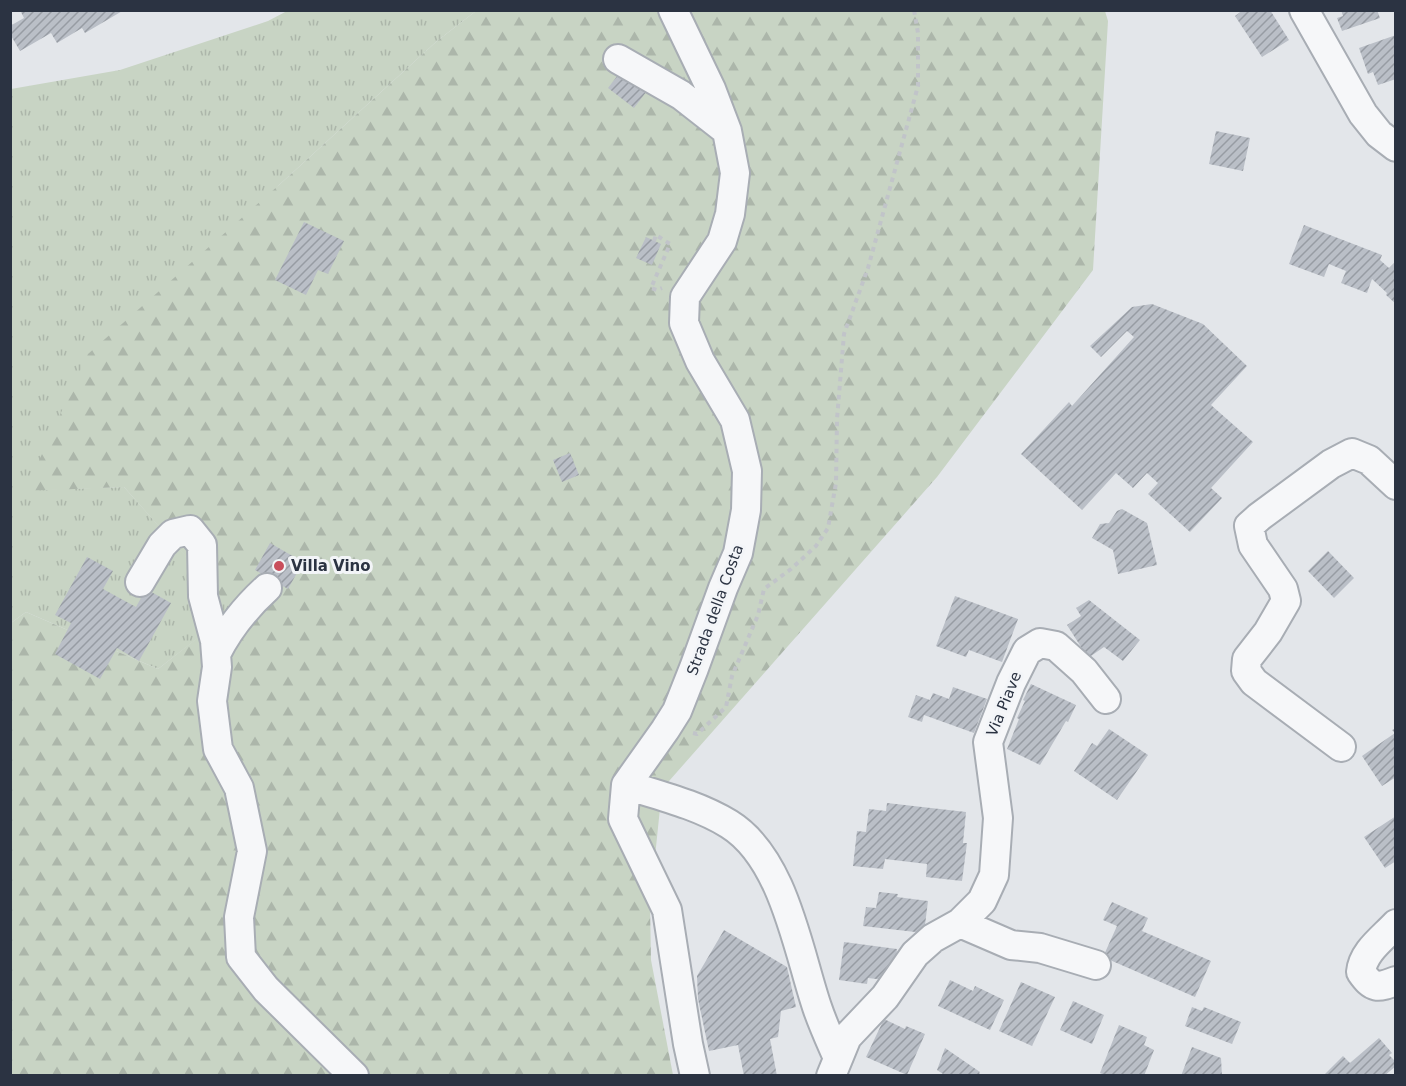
<svg xmlns="http://www.w3.org/2000/svg" width="1406" height="1086" font-family="'DejaVu Sans',sans-serif">
	<style>
		.grass { fill: url(#grass-tufts) }
		.forest { fill: url(#forest-firs) }
		.building { fill: url(#building-hatch) }
		.lines { fill: none; stroke-linecap: round; stroke-linejoin: round }
		.minor-casing { stroke: #a8adb4; stroke-width: 32 }
		.path { stroke: #c1c4c9; stroke-width: 4; stroke-dasharray: 4.5 4.5; stroke-linecap: butt }
		.minor { stroke: #f6f7f9; stroke-width: 28 }
		.poi-dot { fill: #c94e5c; stroke: #f3f5f8; stroke-width: 2 }
		.labels { text-anchor: middle; dominant-baseline: central; stroke-width: 6; stroke-linejoin: round; paint-order: stroke }
		.poi-label { font-size: 15px; font-weight: bold; fill: #2b3342; stroke: #f3f5f8; text-anchor: start }
		.street-label { font-size: 15px; fill: #2b3342; stroke: #f3f5f8 }
	</style>
	<defs>
		<pattern id="grass-tufts" width="24" height="20" patternUnits="userSpaceOnUse" patternTransform="scale(1.5)"><rect width="24" height="20" fill="#c8d4c4"/><path d="M3 7l-1-3M5 7V3M7 7l1-3M15 17l-1-3M17 17v-4M19 17l1-3" fill="none" stroke="#acb6aa"/></pattern>
		<pattern id="forest-firs" width="22" height="20" patternUnits="userSpaceOnUse" patternTransform="scale(1.5)"><rect width="22" height="20" fill="#c8d4c4"/><path d="M5 1l3.5 6h-7zM16 11l3.5 6h-7z" fill="#acb6aa"/></pattern>
		<pattern id="building-hatch" width="6" height="6" patternUnits="userSpaceOnUse" patternTransform="scale(1.5)"><rect width="6" height="6" fill="#babfc7"/><path d="M-1 1l2-2M0 6l6-6M5 7l2-2" fill="none" stroke="#979ca3"/></pattern>
	</defs>
	<rect width="100%" height="100%" fill="#e3e6ea"/>
	<!-- grass -->
	<path class="grass" d="M287 11H476L437 41 279 185 26 490 124 487 234 610 158 669 26 612 11 623V89L120 70 268 21Z"/>
	<!-- forest -->
	<path class="forest" d="M476 11H1105L1108 21 1093 270 937 477 662 789 650 905 651 960 673 1075 11 1076V623L26 612 158 669 233 610 124 487 25 491 88 354 279 185 437 41Z"/>
	<!-- building -->
	<path class="building" d="M20 10H124L85 33 82 28 57 43 51 33 20 51 10 34V26L24 18Z
		M1243 10H1270L1289 40 1262 57 1235 16Z
		M1341 10H1377L1380 18 1342 31 1337 18 1343 16Z
		M1396 35V79L1378 85 1373 72 1368 74 1359 48Z
		M621 71 647 91 634 108 608 88Z
		M1216 131 1250 138 1243 171 1209 164Z
		M304 222 344 241 328 274 318 270 306 295 275 280Z
		M1304 225 1382 255 1380 260 1389 268 1396 261V304L1386 295 1387 293 1372 279 1367 293 1341 283 1346 271 1329 264 1324 277 1289 264Z
		M646 237 661 244 652 265 636 258Z
		M1152 304 1203 324 1247 366 1211 405 1253 442 1211 488 1222 498 1190 532 1148 494 1158 483 1147 473 1133 488 1116 473 1082 510 1021 454 1069 402 1072 406 1134 337 1127 331 1101 357 1090 346 1132 307Z
		M570 453 579 475 562 482 553 460Z
		M1122 509 1147 523 1157 565 1118 574 1113 550 1092 538 1100 524 1109 523 1117 511Z
		M270 543 303 562 288 589 255 570Z
		M1328 551 1354 578 1334 598 1308 571Z
		M87 557 113 571 103 589 136 607 146 589 171 603 139 661 117 648 100 679 55 654 71 623 55 615Z
		M955 596 1018 619 1002 662 969 650 966 657 936 646Z
		M1089 600 1140 640 1123 661 1104 647 1088 658 1067 625 1081 616 1076 608Z
		M1031 684 1076 705 1068 722 1066 721 1040 765 1007 749 1019 719 1017 718 1025 701 1023 700Z
		M953 687 987 699 974 733 924 715 922 722 908 717 916 695 930 700 933 693 949 699Z
		M1396 728V777L1382 786 1362 756 1395 733 1392 730Z
		M1109 729 1148 755 1117 800 1074 771 1092 743 1097 746Z
		M887 803 966 812 963 843H967L962 881 926 877 927 864 885 859 883 869 853 866 857 831 866 832 869 809 886 811Z
		M1396 816V861L1385 868 1364 837Z
		M879 892 898 894 897 897 928 901 924 933 863 926 866 907 876 908Z
		M1112 902 1148 918 1142 931 1211 961 1195 997 1103 957 1117 926 1103 920Z
		M724 930 787 967 796 1007 781 1011 778 1037 770 1039 777 1076H744L738 1045 709 1051 698 999 697 976Z
		M844 942 897 949 895 967 887 966 885 980 868 978 867 984 839 980Z
		M950 980 973 991 975 986 1004 1000 990 1030 938 1006Z
		M1021 982 1055 997 1032 1046 999 1031Z
		M1073 1001 1104 1015 1092 1044 1060 1030Z
		M1192 1007 1202 1011 1204 1007 1241 1022 1232 1044 1185 1026Z
		M884 1019 905 1029 906 1026 925 1034 907 1075 866 1057Z
		M1119 1025 1147 1037 1144 1045 1154 1050 1144 1076H1107L1100 1073Z
		M1379 1038 1392 1053 1389 1055 1396 1062V1066L1384 1076H1323L1343 1056 1350 1063Z
		M1192 1047 1221 1058 1222 1076H1181Z
		M945 1048 980 1072 979 1073 982 1076H946L937 1070Z"/>
	<g class="lines">
		<defs>
			<path id="minor" d="M673 10 711 89 727 131 735 173 730 214 722 241 685 297 684 323 700 361 735 420 747 471 746 510 738 553 723 588 694 668 677 711 665 730 626 785 623 819 667 910 688 1044 695 1076
				M1304 10 1363 114 1379 134 1396 147
				M618 59 681 95 727 131
				M140 582 162 545 173 534 190 530 202 545 203 596 215 641 217 667 212 701 218 749 239 788 252 851 239 917 241 957 266 989 354 1076
				M216 654C229 628 245 608 267 588
				M1341 747 1254 682 1246 671 1247 659 1268 632 1286 601 1283 589 1253 545 1249 526 1259 517 1331 464 1352 453 1369 460 1396 485
				M626 785C661 796 698 805 729 824 784 858 798 951 817 1007 823 1025 831 1042 838 1058
				M960 923 1011 945 1040 948 1096 965
				M1396 924C1382 939 1363 952 1361 972 1373 989 1377 988 1396 981
				M831 1076 847 1037 885 997 915 954 933 938 960 923 982 901 994 875 998 818 988 742 1011 683 1027 651 1040 643 1056 646 1084 671 1106 699"/>
		</defs>
		<!-- minor casing -->
		<use href="#minor" class="minor-casing"/>
		<!-- path -->
		<path class="path" d="M654 241 656 235 670 244 651 288 657 290 662 288
			M693 733 697 734 726 707 732 676 758 615 764 589 791 569 816 546 828 528 836 483 837 419 844 334 868 268 918 86V33L914 10"/>
		<!-- minor -->
		<use href="#minor" class="minor"/>
	</g>
	<!-- markers -->
	<circle class="poi-dot" cx="279" cy="566" r="6"/>
	<g class="labels">
		<!-- poi labels -->
		<g class="poi-label">
			<text x="291" y="566">Villa Vino</text>
		</g>
		<!-- street labels -->
		<g class="street-label">
			<text transform="translate(715 610) rotate(-70)">Strada della Costa</text>
			<text transform="translate(1004 704) rotate(-68)">Via Piave</text>
		</g>
	</g>
	<!-- border -->
	<rect width="1406" height="1086" fill="none" stroke="#2b3342" stroke-width="24"/>
</svg>
